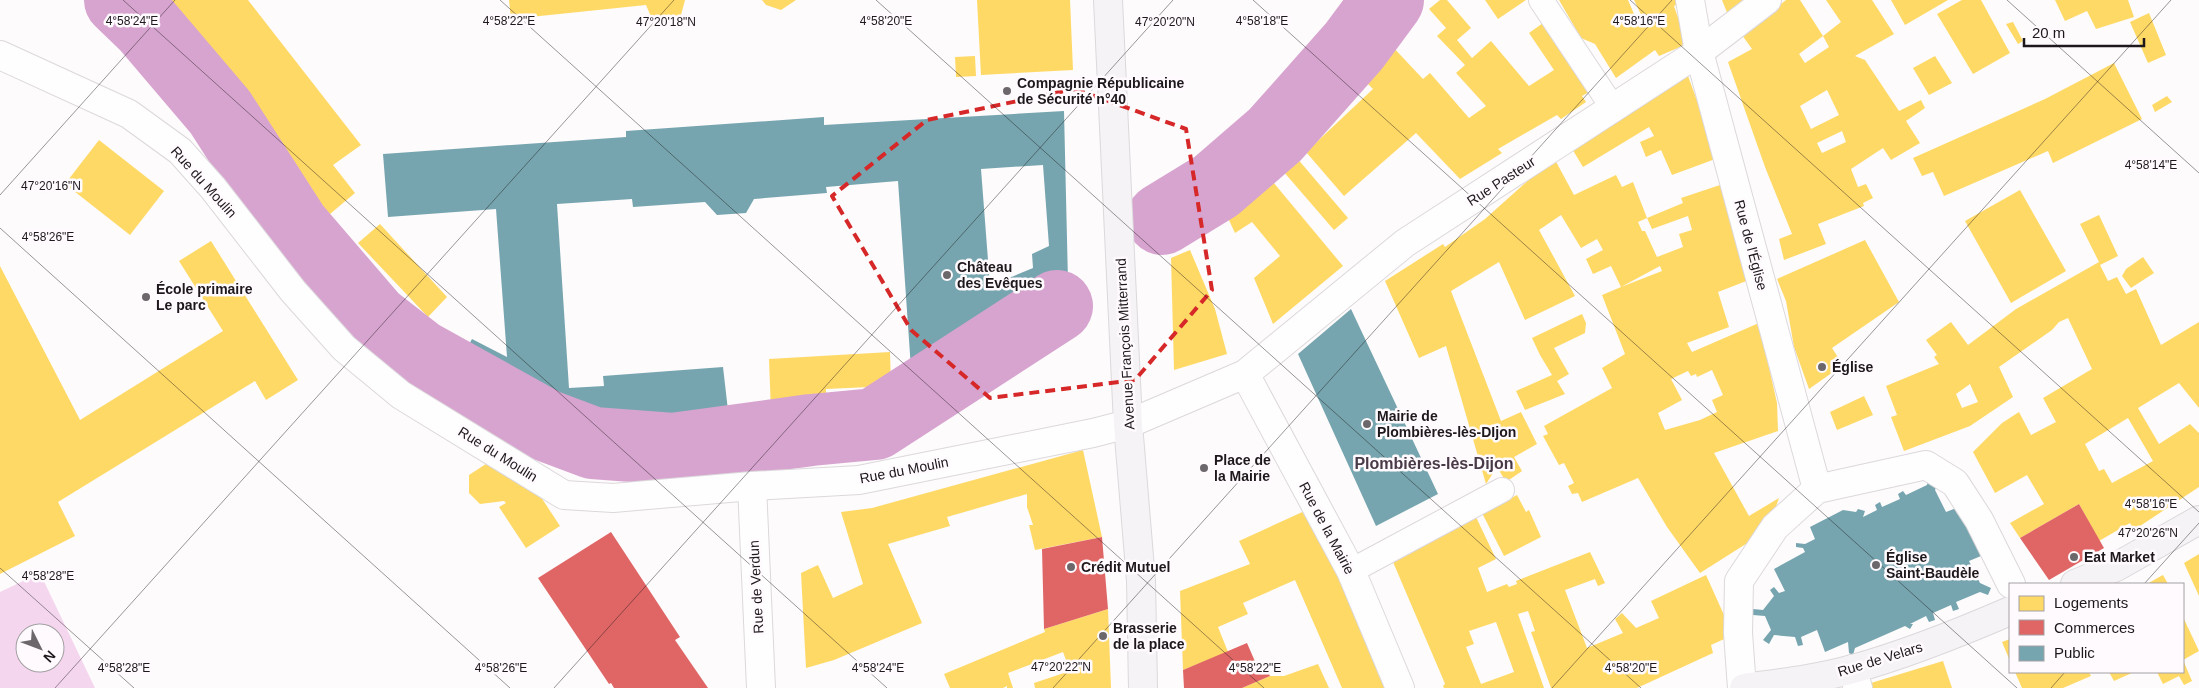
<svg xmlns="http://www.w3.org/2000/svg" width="2199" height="688" font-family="Arial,sans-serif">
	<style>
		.green { fill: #f4d7ef; fill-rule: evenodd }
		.homes { fill: #ffd966; fill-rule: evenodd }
		.shops { fill: #e06666 }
		.public { fill: #76a5af; fill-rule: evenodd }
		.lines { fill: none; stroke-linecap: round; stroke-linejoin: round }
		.river { stroke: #d7a4d0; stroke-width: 72 }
		.service-casing { stroke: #dcd8db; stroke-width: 26 }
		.minor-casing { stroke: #dcd8db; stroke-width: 30 }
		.secondary-casing { stroke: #dcd8db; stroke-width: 30 }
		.service { stroke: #fffeff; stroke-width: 24 }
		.minor { stroke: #fffeff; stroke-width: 28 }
		.secondary { stroke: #f6f3f6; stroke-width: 28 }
		.marked { fill: none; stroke: #d62828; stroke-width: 4; stroke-dasharray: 10 6; stroke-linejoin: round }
		.ticks { fill: none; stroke: #1e181d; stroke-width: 1; stroke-opacity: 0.45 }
		.poi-dot { fill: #6c676b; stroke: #fefafd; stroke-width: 2 }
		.labels { text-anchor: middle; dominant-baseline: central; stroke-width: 5; stroke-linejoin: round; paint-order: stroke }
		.poi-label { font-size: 14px; font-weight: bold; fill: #1e181d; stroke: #fefafd; text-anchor: start }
		.street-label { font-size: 14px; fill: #1e181d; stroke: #fefafd }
		.quarter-label { font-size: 16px; font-weight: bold; fill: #483a46; stroke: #fefafd }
		.ticks-label { font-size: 12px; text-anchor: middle; fill: #1e181d; stroke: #fefafd; stroke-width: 5; stroke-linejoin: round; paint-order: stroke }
	</style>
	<rect width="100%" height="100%" fill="#fdfbfc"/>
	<!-- green -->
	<path class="green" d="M40 573 95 688H0V592ZM25 633H55V663H25Z"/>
	<!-- homes -->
	<path class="homes" d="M94 0H98L122 15 120 18 134 27 127 39 86 12Z
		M157 0H248L361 145 333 165 355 193 330 214 310 193Z
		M509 0H685L681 15 667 23 652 19 646 5 511 19Z
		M762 0H796L781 10 766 5Z
		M977 0H1070L1073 70 981 75Z
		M1440 0H1447L1471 28 1457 40 1472 58 1491 41 1529 86 1554 70 1529 33 1543 23 1589 92 1582 96 1586 102 1561 119 1557 115 1498 149 1502 153 1460 179 1416 133 1344 196 1306 152 1373 89 1359 75 1390 44 1423 79 1430 73 1469 118 1486 106 1456 73 1465 65 1437 36 1446 28 1429 9Z
		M1485 0H1526L1498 19Z
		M1559 0H1628L1638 23 1644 21 1634 0H1679L1680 3 1674 6 1687 44 1659 56 1655 50 1616 78 1595 44 1581 38Z
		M1722 0H1753L1730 20Z
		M1786 0H1800L1823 36 1799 54 1805 63 1829 47 1823 36 1841 22 1826 0H1872L1894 34 1855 56 1865 60 1899 111 1921 100 1925 108 1906 121 1920 143 1891 160 1883 148 1851 169 1858 187 1866 184 1873 198 1863 203 1864 206 1818 224 1826 244 1784 260 1779 239 1792 234 1765 167 1728 62 1752 49 1742 35ZM1827 90 1839 115 1811 129 1800 106ZM1842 131 1846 142 1822 153 1817 143Z
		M1891 0H1948L1905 25Z
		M1962 0H1981L2010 53 1973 74 1937 14Z
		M2055 0H2128L2134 17 2096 29 2087 11 2065 21Z
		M2149 13 2166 55 2148 63 2130 22Z
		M2013 22 2023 41 2018 44 2006 24Z
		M975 56 976 76 956 77 955 57Z
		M1935 56 1952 83 1929 95 1913 68Z
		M2114 63 2142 119 2053 163 2048 151 1944 196 1933 172 1922 176 1913 158 2045 99Z
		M1688 76 1718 158 1672 175 1661 150 1646 157 1640 142 1654 136 1649 127 1583 167 1571 147Z
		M2167 96 2172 102 2155 112 2152 105Z
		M99 140 164 191 130 235 65 184Z
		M1296 157 1348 218 1334 230 1283 171Z
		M1554 158 1574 195 1616 175 1622 187 1633 182 1647 218 1638 222 1642 231H1645L1657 257 1683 247 1679 234 1692 230 1688 216 1652 229 1647 218 1683 203 1681 198 1720 185 1728 202 1749 280 1718 292 1729 327 1687 343 1692 352 1759 323 1777 403 1778 431 1714 453 1749 516 1779 498 1768 530 1700 573 1667 527 1638 478 1582 502 1578 493 1572 494 1568 486 1574 483 1564 463 1559 465 1543 436 1548 434 1544 426 1612 388 1602 368 1625 354 1602 295 1621 287 1611 266 1593 274 1586 259 1603 250 1597 239 1581 248 1561 215 1539 230 1575 296 1525 320 1499 262 1451 291 1501 421 1521 412 1537 444 1514 457 1522 471 1506 482 1497 467 1486 484 1446 346 1419 358 1385 281 1443 244 1445 247 1485 219 1532 177 1550 165ZM1660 266 1662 271 1621 287ZM1712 370 1723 395 1712 400 1717 412 1700 420 1665 430 1658 413 1682 400 1671 379 1688 371 1691 376 1696 374 1697 377Z
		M1273 182 1343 266 1273 324 1254 278 1280 256 1252 222 1235 233 1228 218 1243 209Z
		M2020 190 2066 271 2011 303 1965 221Z
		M2099 215 2118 256 2100 265 2108 281 2117 277 2126 294 2136 289 2161 345 2199 322V408L2179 383 2138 408 2159 444 2190 424 2199 433V487L2134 530 2130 523 2099 541 2079 504 2020 538 2010 523 2044 504 2027 475 1995 493 1973 452 2002 423 2019 412 2031 435 2056 422 2043 398 2092 369 2068 318 2059 322 2052 330 1999 367 2013 397 1970 426 1904 451 1891 417 1897 415 1886 386 1939 364 1934 357 1937 355 1926 340 1951 322 1968 345 2016 309 2099 262 2080 224ZM1970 384 1978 402 1962 408 1956 394ZM2128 418 2153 461 2112 483 2104 469 2099 471 2085 444Z
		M380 224 447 297 428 317 358 243Z
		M1865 240 1899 302 1832 348 1843 365 1809 389 1794 347 1786 301 1777 279Z
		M211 241 298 380 266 400 255 381 58 502 75 536 0 574V266L80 420 223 331 179 261Z
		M1190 250 1215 309 1227 354 1174 370 1171 258Z
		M2143 257 2154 273 2131 288 2122 276 2126 269Z
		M1582 314 1586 323 1585 333 1554 348 1569 374 1557 381 1565 394 1525 410 1516 391 1552 375 1540 355 1532 338Z
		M890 352 891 386 826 389V397L868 395V408L771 412 769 359Z
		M1864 396 1873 415 1837 430 1830 412Z
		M1083 450 1102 537 1035 550 1029 525H1033L1027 507V494L947 517 950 526 888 544 922 623 834 660 806 668 801 573 818 565 833 598 863 584 841 512 872 508Z
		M489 462 533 485 560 526 526 548 499 507 506 503 504 501 480 504 469 493V475Z
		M1517 495 1526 512 1529 510 1541 537 1504 556 1482 513Z
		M1309 509 1391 688H1342L1295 580 1243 603 1248 614 1218 627 1228 652 1183 670 1180 591 1250 564 1239 541Z
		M1476 517 1496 559 1478 568 1487 592 1507 584 1509 587 1517 584 1516 581 1590 552 1605 583 1598 586 1595 579 1565 590 1587 648 1623 633 1615 619 1622 613 1636 628 1659 618 1651 601 1706 575 1733 635 1711 645 1713 653 1637 688H1551L1531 632 1535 631 1528 611 1518 614 1544 688H1444L1443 686 1445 684 1443 679 1393 562ZM1496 622 1514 672 1481 684 1466 647 1474 644 1469 631Z
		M2199 554V596L2184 563Z
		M2163 575 2168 584H2147L2161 576Z
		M1108 609 1111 688H1035L1034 683 1070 671 1063 652 1008 673 1013 688H1007V686L1003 688H950L944 674 1045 632 1044 629Z
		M2183 617 2199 651 2183 660 2192 681 2184 685 2179 676 2163 684 2157 672H2183Z
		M2010 639V661L2002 642Z
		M1943 661 1952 688H1873L1871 683Z
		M1318 664 1329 688H1242L1270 676H1284Z
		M2015 672H2089L2091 676 2063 688H2022Z
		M2109 672H2134L2114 681Z"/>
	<!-- shops -->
	<path class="shops" d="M2079 504 2104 548 2049 580 2020 538Z
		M611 532 680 637 675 640 708 688H614L611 683 609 684 538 578Z
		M1102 537 1108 609 1044 629 1042 549Z
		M1247 643 1257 666 1264 663 1270 676 1242 688H1184L1183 670Z"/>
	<!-- public -->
	<path class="public" d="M1064 111 1068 282 989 339 912 383 898 181 826 187 827 193 754 199 746 213 717 215 705 202 633 207 632 199 557 204 569 388 604 386 603 376 723 367 729 419 633 428 611 424 561 409 482 366 463 355 472 339 507 357 496 209 388 217 383 154 626 137V131L824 117V125ZM1043 165 1049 246 1032 254 1033 268 990 286 981 169Z
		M1351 309 1438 494 1376 526 1298 354Z
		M1928 481 1937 485 1935 490 1946 512 1959 507 1981 556 1969 561 1980 583 1991 588 1988 595 1980 592 1956 602 1959 609 1953 611 1951 605 1933 613 1935 620 1929 622 1926 616 1910 624H1913L1910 629 1905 626 1855 648 1853 655 1849 653 1848 642 1825 652 1817 630 1801 637 1803 645 1798 646 1795 637 1774 635 1769 644 1763 640 1771 630 1765 616 1753 615V609L1763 610 1774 596 1770 590 1774 587 1779 593 1785 591 1774 569 1805 552 1803 548 1796 547V543L1805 544 1815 539 1810 527 1843 510 1856 512 1858 509 1865 511 1863 517 1877 510 1875 505 1880 502 1882 507 1900 499 1898 494 1903 491 1906 495 1927 485Z"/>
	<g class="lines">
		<!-- river -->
		<path class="river" d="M120 0 146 25 220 112 294 227 374 320 419 355 545 425 593 443 673 449 811 430 875 424 1057 306
			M1162 219 1216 186 1275 135 1354 46 1388 0"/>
		<defs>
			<path id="service" d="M1541 0 1613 108
				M1351 571 1502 490"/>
			<path id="minor" d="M1690 0 1699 52 1817 489
				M0 55 129 114 180 151 213 188 293 291 344 348 401 395 564 495 613 498 752 486 859 480 1093 433 1128 424 1245 374 1405 243 1699 52 1767 0
				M1245 374 1351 571 1400 688
				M752 486 761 688
				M1852 669 1858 688
				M1742 688 1738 633 1739 581 1775 527 1817 489 1926 465 1955 483 1979 520 2011 584"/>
			<path id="secondary" d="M1108 0 1128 424 1141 581 1143 688
				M2075 584 2116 567 2199 520
				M1744 688C1780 683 1817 679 1853 669 1907 654 1959 633 2010 611"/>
		</defs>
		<!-- service casing -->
		<use href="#service" class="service-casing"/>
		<!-- minor casing -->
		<use href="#minor" class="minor-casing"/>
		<!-- secondary casing -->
		<use href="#secondary" class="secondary-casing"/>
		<!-- service -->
		<use href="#service" class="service"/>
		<!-- minor -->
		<use href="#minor" class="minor"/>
		<!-- secondary -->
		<use href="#secondary" class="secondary"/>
	</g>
	<!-- marked area -->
	<path class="marked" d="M1075 89 1186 129 1212 290 1135 380 990 398 911 330 832 196 927 120Z"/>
	<!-- ticks -->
	<path class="ticks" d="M123 0 887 688M500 0 1264 688M876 0 1641 688M1253 0 2017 688M1630 0 2199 512M2007 0 2199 173M0 195 175 0M0 228 510 688M0 568 134 688M2144 584 2199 523M55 688 674 0M554 688 1173 0M1053 688 1672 0M1552 688 2171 0M2051 688 2065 672"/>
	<!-- markers -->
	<g class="poi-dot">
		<circle cx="1007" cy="91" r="5"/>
		<circle cx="947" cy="275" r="5"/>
		<circle cx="146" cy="297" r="5"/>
		<circle cx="1822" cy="367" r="5"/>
		<circle cx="1367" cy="424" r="5"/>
		<circle cx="1204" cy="468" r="5"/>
		<circle cx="2074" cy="557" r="5"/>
		<circle cx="1876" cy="565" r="5"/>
		<circle cx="1071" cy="567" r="5"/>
		<circle cx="1103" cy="636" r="5"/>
	</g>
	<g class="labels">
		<!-- poi labels -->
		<g class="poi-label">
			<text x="1017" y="83">Compagnie Républicaine<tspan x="1017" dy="16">de Sécurité n°40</tspan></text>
			<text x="957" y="267">Château<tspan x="957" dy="16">des Evêques</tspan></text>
			<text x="156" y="289">École primaire<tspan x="156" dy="16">Le parc</tspan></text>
			<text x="1832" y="367">Église</text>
			<text x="1377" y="416">Mairie de<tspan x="1377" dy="16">Plombières-lès-DIjon</tspan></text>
			<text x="1214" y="460">Place de<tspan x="1214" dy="16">la Mairie</tspan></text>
			<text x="1886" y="557">Église<tspan x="1886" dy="16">Saint-Baudèle</tspan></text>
			<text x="2084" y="557">Eat Market</text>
			<text x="1081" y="567">Crédit Mutuel</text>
			<text x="1113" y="628">Brasserie<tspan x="1113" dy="16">de la place</tspan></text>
		</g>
		<!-- street labels -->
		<g class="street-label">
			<text transform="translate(1501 181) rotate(-33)">Rue Pasteur</text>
			<text transform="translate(204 182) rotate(48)">Rue du Moulin</text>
			<text transform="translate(1751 245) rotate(75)">Rue de l'Église</text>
			<text transform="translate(1125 344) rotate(-93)">Avenue François Mitterrand</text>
			<text transform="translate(498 454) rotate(32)">Rue du Moulin</text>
			<text transform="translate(904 470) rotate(-11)">Rue du Moulin</text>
			<text transform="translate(1327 528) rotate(62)">Rue de la Mairie</text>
			<text transform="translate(756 587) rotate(-93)">Rue de Verdun</text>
			<text transform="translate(1880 659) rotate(-17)">Rue de Velars</text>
		</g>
		<!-- quarter labels -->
		<g class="quarter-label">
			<text x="1434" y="463">Plombières-lès-Dijon</text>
		</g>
	</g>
	<g class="ticks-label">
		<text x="132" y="25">4°58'24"E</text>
		<text x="886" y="25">4°58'20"E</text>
		<text x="1262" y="25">4°58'18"E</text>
		<text x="1639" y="25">4°58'16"E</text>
		<text x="509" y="25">4°58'22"E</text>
		<text x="666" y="26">47°20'18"N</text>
		<text x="1165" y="26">47°20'20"N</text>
		<text x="2151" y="169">4°58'14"E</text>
		<text x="51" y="190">47°20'16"N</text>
		<text x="48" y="241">4°58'26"E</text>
		<text x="2151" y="508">4°58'16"E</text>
		<text x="2148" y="537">47°20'26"N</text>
		<text x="48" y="580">4°58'28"E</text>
		<text x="1061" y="671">47°20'22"N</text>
		<text x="124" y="672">4°58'28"E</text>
		<text x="501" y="672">4°58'26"E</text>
		<text x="878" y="672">4°58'24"E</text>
		<text x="1255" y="672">4°58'22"E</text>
		<text x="1631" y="672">4°58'20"E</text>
	</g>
	<!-- legend -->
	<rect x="2009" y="583" width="175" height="90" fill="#fefafd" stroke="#a4a0a3"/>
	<rect x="2019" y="596" width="25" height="15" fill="#ffd966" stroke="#a4a0a3"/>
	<text x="2054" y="608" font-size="15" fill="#1e181d">Logements</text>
	<rect x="2019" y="620" width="25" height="15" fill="#e06666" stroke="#a4a0a3"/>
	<text x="2054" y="633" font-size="15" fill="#1e181d">Commerces</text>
	<rect x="2019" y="646" width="25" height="15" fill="#76a5af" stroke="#a4a0a3"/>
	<text x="2054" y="658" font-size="15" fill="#1e181d">Public</text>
	<!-- north arrow -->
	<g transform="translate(40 648) rotate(132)"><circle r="24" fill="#fefafd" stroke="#a4a0a3"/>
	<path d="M0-4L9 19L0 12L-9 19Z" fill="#6c676b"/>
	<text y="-8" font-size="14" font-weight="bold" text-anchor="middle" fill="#1e181d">N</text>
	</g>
	<!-- scale -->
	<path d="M2024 38v8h120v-8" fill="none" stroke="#1e181d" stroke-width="2.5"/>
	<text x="2032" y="38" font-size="15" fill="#1e181d" stroke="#fefafd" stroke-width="4" paint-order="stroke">20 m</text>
</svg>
